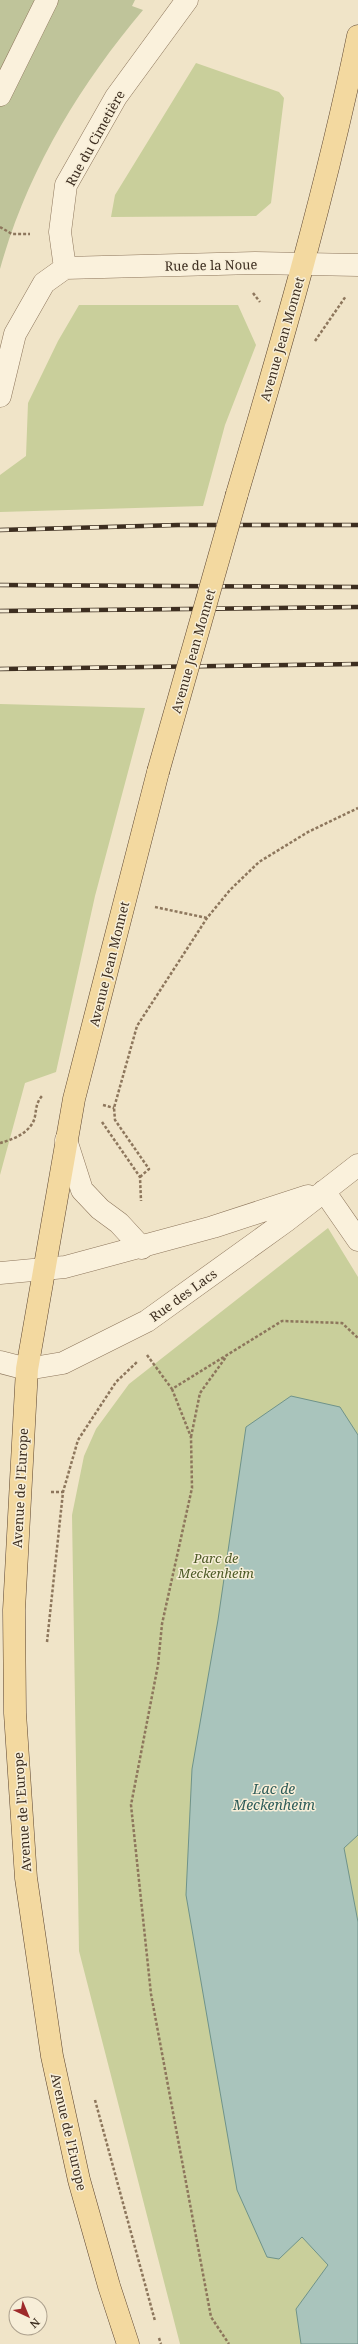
<svg xmlns="http://www.w3.org/2000/svg" width="358" height="2344" font-family="'Noto Serif',serif">
	<style>
		.green { fill: #c9cf9b }
		.cemetery { fill: #bfc49a }
		.water { fill: #a9c4bc; stroke: #6f938a }
		.lines { fill: none; stroke-linecap: round; stroke-linejoin: round }
		.minor-casing { stroke: #8d765c; stroke-width: 23 }
		.major-casing { stroke: #5b4430; stroke-width: 23 }
		.path { stroke: #8d765c; stroke-width: 2.5; stroke-dasharray: 3 2; stroke-linecap: butt }
		.minor { stroke: #faf1dc; stroke-width: 22 }
		.major { stroke: #f3d9a0; stroke-width: 22 }
		.rail-casing { stroke: #3d2e20; stroke-width: 4.5 }
		.rail { stroke: #f7eed8; stroke-width: 3; stroke-dasharray: 9; stroke-linecap: butt }
		.major-bridge-casing { stroke: #5b4430; stroke-width: 23; stroke-linecap: butt }
		.major-bridge { stroke: #f3d9a0; stroke-width: 22 }
		.labels { text-anchor: middle; dominant-baseline: central; stroke-width: 3; stroke-linejoin: round; paint-order: stroke }
		.street-label { font-size: 13px; fill: #3d2e20; stroke: #f7eed8 }
		.park-label { font-size: 13px; font-style: italic; fill: #4d5a26; stroke: #f7eed8 }
		.water-label { font-size: 14px; font-style: italic; fill: #2f5d5a; stroke: #f7eed8 }
	</style>
	<rect width="100%" height="100%" fill="#f0e4c8"/>
	<!-- green -->
	<path class="green" d="M196 63 279 92 284 98 271 203 256 216 111 217 115 195Z
		M79 305H238L256 345 225 425 203 506 0 512V475L26 456 28 403 58 341Z
		M0 704 145 708 95 896 56 1072 25 1083 0 1175Z
		M328 1228 358 1277V2344H180L79 1951 72 1515 84 1456 96 1429 129 1384Z"/>
	<!-- cemetery -->
	<path class="cemetery" d="M0 0H135L132 6 143 10C79 86 27 172 0 269Z"/>
	<!-- water -->
	<path class="water" d="M291 1396 340 1407 358 1435V1835L344 1848 358 1922V2344H301L296 2309 328 2265 302 2237 279 2259 267 2257 237 2190 186 1895 192 1769 218 1620 246 1427Z"/>
	<g class="lines">
		<defs>
			<path id="minor" d="M0 95 47 0
				M65 268 255 263 358 265
				M0 396 15 334 44 283 65 268 60 232 66 185 116 97 187 0
				M66 1140 82 1190 100 1209 119 1223 142 1248
				M324 1191 358 1240
				M0 1273 65 1267 213 1227 308 1196
				M0 1362 27 1369 63 1363 147 1321 286 1221 358 1165"/>
			<path id="major" d="M237 494C282 342 326 191 358 36
				M128 2344 109 2286 79 2180 52 2056 26 1878 15 1713 14 1610 27 1369 74 1099 158 772"/>
		</defs>
		<!-- minor casing -->
		<use href="#minor" class="minor-casing"/>
		<!-- major casing -->
		<use href="#major" class="major-casing"/>
		<!-- path -->
		<path class="path" d="M0 227 12 234H30
			M253 293 260 302
			M315 341 346 296
			M155 907 207 918
			M103 1105 114 1108
			M102 1122 140 1177 141 1201
			M0 1143C11 1140 25 1135 32 1124 38 1115 33 1105 43 1095
			M140 1177 149 1169 115 1120 114 1108 137 1026 207 918 230 890 259 862 308 832 358 808
			M147 1355 172 1389 282 1321 342 1323 358 1338
			M172 1389 191 1437 192 1488 162 1624 158 1665 131 1805 151 1994 211 2317 229 2344
			M191 1437 200 1393 226 1357
			M51 1492H63
			M47 1642 63 1492 78 1440 116 1382 137 1362
			M95 2100 155 2321
			M159 2338 161 2344"/>
		<!-- minor -->
		<use href="#minor" class="minor"/>
		<!-- major -->
		<use href="#major" class="major"/>
		<defs>
			<path id="rail" d="M0 530 178 525H358
				M0 585 358 587
				M0 611 358 607
				M0 669 358 664"/>
		</defs>
		<!-- rail casing -->
		<use href="#rail" class="rail-casing"/>
		<!-- rail -->
		<use href="#rail" class="rail"/>
		<defs>
			<path id="major-bridge" d="M158 772 237 494"/>
		</defs>
		<!-- major-bridge casing -->
		<use href="#major-bridge" class="major-bridge-casing"/>
		<!-- major-bridge -->
		<use href="#major-bridge" class="major-bridge"/>
	</g>
	<g class="labels">
		<!-- street labels -->
		<g class="street-label">
			<text transform="translate(95 138) rotate(-61)">Rue du Cimetière</text>
			<text transform="translate(211 265) rotate(-1)">Rue de la Noue</text>
			<text transform="translate(282 339) rotate(-74)">Avenue Jean Monnet</text>
			<text transform="translate(193 651) rotate(-74)">Avenue Jean Monnet</text>
			<text transform="translate(109 964) rotate(-76)">Avenue Jean Monnet</text>
			<text transform="translate(183 1295) rotate(-36)">Rue des Lacs</text>
			<text transform="translate(20 1488) rotate(-87)">Avenue de l'Europe</text>
			<text transform="translate(22 1812) rotate(-94)">Avenue de l'Europe</text>
			<text transform="translate(69 2132) rotate(77)">Avenue de l'Europe</text>
		</g>
		<!-- park labels -->
		<g class="park-label">
			<text x="216" y="1558">Parc de<tspan x="216" dy="15">Meckenheim</tspan></text>
		</g>
		<!-- water labels -->
		<g class="water-label">
			<text x="274" y="1788">Lac de<tspan x="274" dy="16">Meckenheim</tspan></text>
		</g>
	</g>
	<!-- north arrow -->
	<g transform="translate(28 2316) rotate(136)"><circle r="19" fill="#f7eed8" stroke="#ada18e"/>
	<path d="M0-3L7 15L0 10L-7 15Z" fill="#9e2a2b"/>
	<text y="-6" font-size="11" font-weight="bold" text-anchor="middle" fill="#3d2e20">N</text>
	</g>
</svg>
